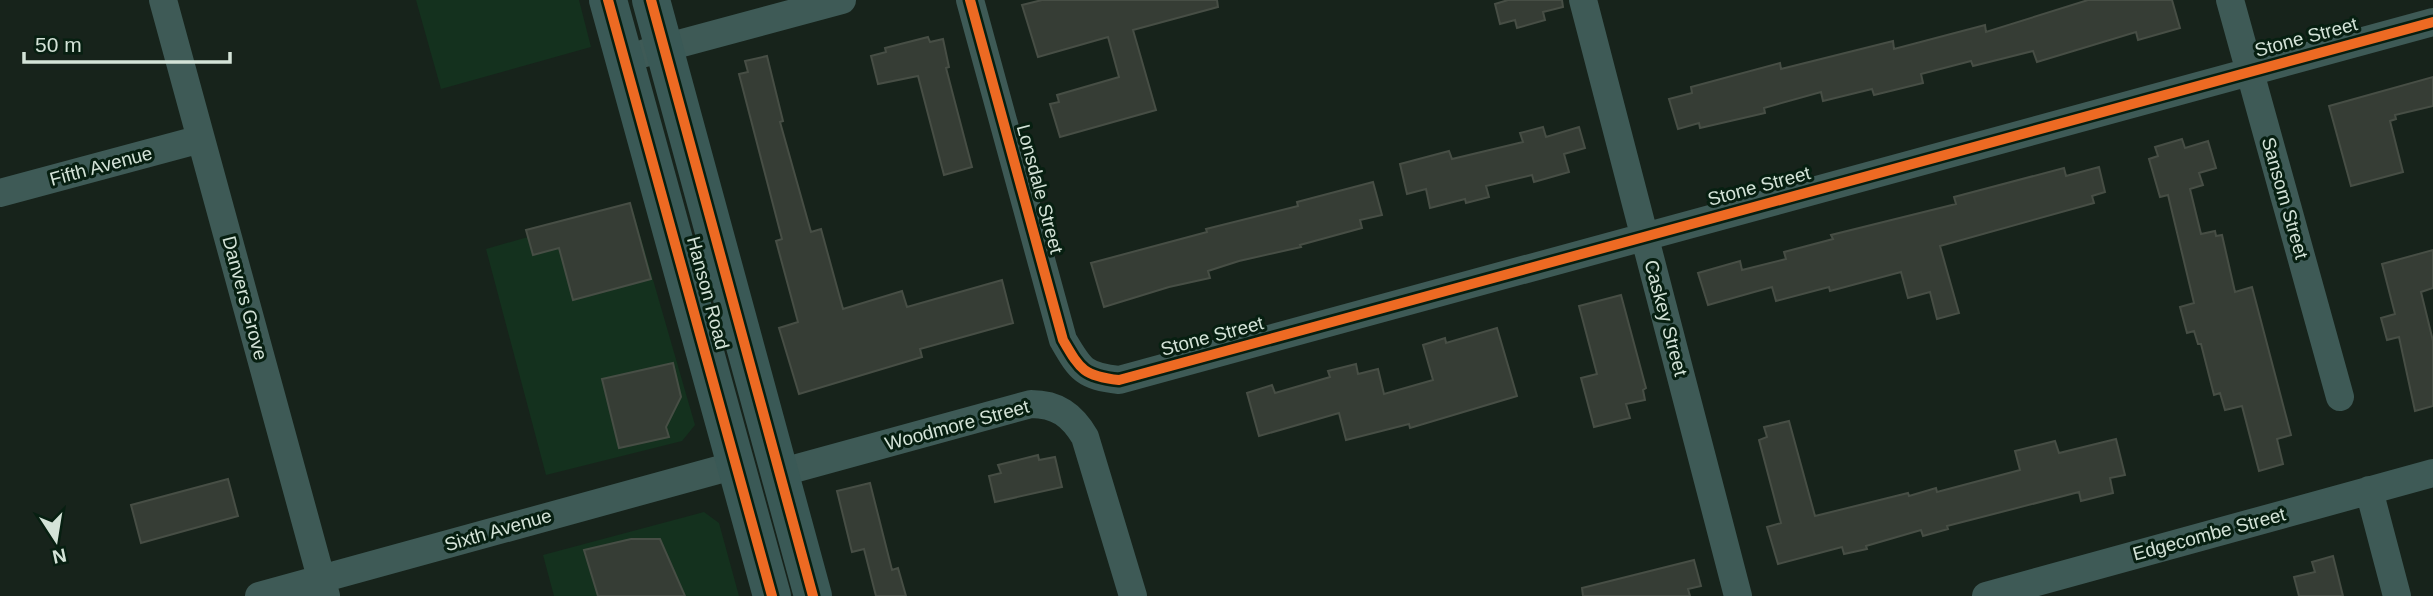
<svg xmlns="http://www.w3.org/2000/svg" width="2433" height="596" font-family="Helvetica,sans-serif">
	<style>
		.built { fill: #14311e }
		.building { fill: #363d35; stroke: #474e45; stroke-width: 2 }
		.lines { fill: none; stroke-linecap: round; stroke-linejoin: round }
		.street { stroke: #3e5a56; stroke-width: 28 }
		.secondary { stroke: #3a5956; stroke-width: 38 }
		.cycleway-casing { stroke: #071f11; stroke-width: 15 }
		.cycleway { stroke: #ed6a23; stroke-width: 10 }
		.labels { text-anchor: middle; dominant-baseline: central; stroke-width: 6; stroke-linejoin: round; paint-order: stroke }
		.street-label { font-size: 19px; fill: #d4e3d8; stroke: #071f11 }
	</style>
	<rect width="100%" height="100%" fill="#17231b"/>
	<!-- built -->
	<path class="built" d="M416 0H579L591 47 441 89Z
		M632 207 695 425 682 441 546 475 486 249Z
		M704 512 719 523 739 596H554L543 555Z"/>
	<!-- building -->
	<path class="building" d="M1042 0H1217L1218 7 1133 30 1156 110 1060 137 1050 104 1059 102 1057 95 1119 77 1108 37 1038 57 1022 5Z
		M1508 0H1562L1563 7 1543 12 1545 20 1517 28 1515 20 1500 24 1495 4Z
		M2088 0H2172L2180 28 2138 40 2136 32 2037 62 2033 51 1973 66 1971 61 1921 74 1923 83 1874 95 1872 89 1823 101 1821 92 1764 108 1765 113 1700 128 1699 123 1678 129 1669 99 1692 93 1691 87 1780 63 1781 69 1893 41 1894 49 1985 25 1986 32Z
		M928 37 930 42 943 39 949 67 946 68 972 167 944 175 918 76 878 84 871 56 886 52 885 48Z
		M767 56 783 121 780 122 811 232 821 229 843 309 902 291 907 307 1002 280 1013 323 920 349 922 357 799 394 779 328 798 322 776 241 782 239 739 74 748 72 745 61Z
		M2433 77V106L2395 115 2396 119 2390 121 2403 172 2351 186 2329 106Z
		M1543 127 1546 137 1579 127 1585 148 1564 154 1569 172 1534 182 1532 175 1486 186 1489 197 1466 203 1465 199 1430 208 1426 189 1407 194 1400 164 1449 151 1452 159 1523 142 1520 133Z
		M2182 139 2185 148 2208 141 2216 168 2199 173 2203 185 2190 189 2201 234 2215 231 2216 236 2222 235 2235 292 2252 287 2291 435 2277 439 2283 464 2259 471 2242 406 2225 410 2220 393 2214 395 2201 344H2198L2194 331 2187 333 2180 307 2194 303 2168 195 2160 197 2149 159 2158 156 2155 147Z
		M2099 167 2105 192 2092 196 2094 203 1940 246 1959 313 1937 319 1930 292 1908 298 1901 272 1830 291 1829 287 1776 301 1772 287 1708 305 1698 273 1740 261 1742 270 1786 259 1784 252 1833 239 1831 235 1956 204 1954 197 2064 168 2066 176Z
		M1373 182 1382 215 1360 220 1362 228 1300 245 1301 247 1239 261 1208 271 1210 278 1169 287 1104 307 1091 263 1207 232 1206 229 1298 206 1297 202Z
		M630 203 651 279 573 300 559 248 533 255 526 230Z
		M2433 250V288L2421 292 2433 341V406L2415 411 2399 337 2387 340 2381 318 2395 314 2382 264Z
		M1621 295 1646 388 1643 390 1645 400 1626 404 1630 418 1594 427 1581 378 1597 374 1579 306Z
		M1497 328 1517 396 1410 428 1409 424 1346 440 1339 413 1259 436 1247 393 1272 385 1275 393 1330 377 1328 371 1356 364 1358 374 1378 369 1384 394 1433 380 1423 345 1445 338 1446 343Z
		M673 363 681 397 666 427 669 437 619 448 602 379Z
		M1789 421 1815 516 1908 493 1909 496 1936 488 1937 492 2020 470 2015 451 2055 441 2059 453 2116 439 2125 475 2110 478 2113 493 2081 501 2079 492 1947 526 1948 529 1923 536 1921 530 1866 546 1867 549 1844 554 1842 547 1778 564 1767 527 1781 523 1759 440 1767 437 1764 427Z
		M1038 455 1039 460 1055 457 1062 487 995 502 989 476 1001 473 998 465Z
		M228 479 238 516 141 543 131 505Z
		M870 483 892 570 898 568 906 596H876L864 549 852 552 837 491Z
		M631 539H660L685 596H598L584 550Z
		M2333 556 2343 596H2299L2294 577 2315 572 2312 562Z
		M1694 560 1701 586 1688 589 1690 596H1583L1582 588Z"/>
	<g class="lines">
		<!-- street -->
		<path class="street" d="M163 0 326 596
			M970 0 1063 340C1080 369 1083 376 1119 380L2433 22
			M1583 0 1738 596
			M2230 0 2340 397
			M645 53 842 0
			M0 193 201 139
			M779 473 1031 404C1057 404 1072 415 1085 437L1133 596
			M2369 490 2397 596
			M259 596 736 465
			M1986 596 2433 473"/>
		<!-- secondary -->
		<path class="secondary" d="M608 0 772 596
			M651 0 813 596"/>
		<defs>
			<path id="cycleway" d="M608 0 772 596
				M651 0 813 596
				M970 0 1063 340C1080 369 1083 376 1119 380L2433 22"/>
		</defs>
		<!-- cycleway casing -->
		<use href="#cycleway" class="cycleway-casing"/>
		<!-- cycleway -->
		<use href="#cycleway" class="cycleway"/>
	</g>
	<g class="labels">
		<!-- street labels -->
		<g class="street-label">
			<text transform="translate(2306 37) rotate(-15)">Stone Street</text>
			<text transform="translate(101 166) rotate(-15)">Fifth Avenue</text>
			<text transform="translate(1759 186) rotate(-15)">Stone Street</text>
			<text transform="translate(1040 189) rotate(75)">Lonsdale Street</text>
			<text transform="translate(2285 198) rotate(74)">Sansom Street</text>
			<text transform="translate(708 293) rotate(75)">Hanson Road</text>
			<text transform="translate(245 298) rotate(75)">Danvers Grove</text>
			<text transform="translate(1666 318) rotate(75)">Caskey Street</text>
			<text transform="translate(1212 336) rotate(-15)">Stone Street</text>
			<text transform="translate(957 425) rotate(-15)">Woodmore Street</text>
			<text transform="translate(498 530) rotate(-16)">Sixth Avenue</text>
			<text transform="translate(2209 534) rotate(-15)">Edgecombe Street</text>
		</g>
	</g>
	<!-- north arrow -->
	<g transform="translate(56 540) rotate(168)" stroke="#071f11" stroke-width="5" paint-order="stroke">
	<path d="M0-5L12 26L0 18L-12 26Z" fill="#d4e3d8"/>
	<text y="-10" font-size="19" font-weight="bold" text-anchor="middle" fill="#d4e3d8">N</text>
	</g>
	<!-- scale -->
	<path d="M24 52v10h206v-10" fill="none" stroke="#d4e3d8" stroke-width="3.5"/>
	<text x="35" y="52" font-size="21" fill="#d4e3d8" stroke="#071f11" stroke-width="5" paint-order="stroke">50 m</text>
</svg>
